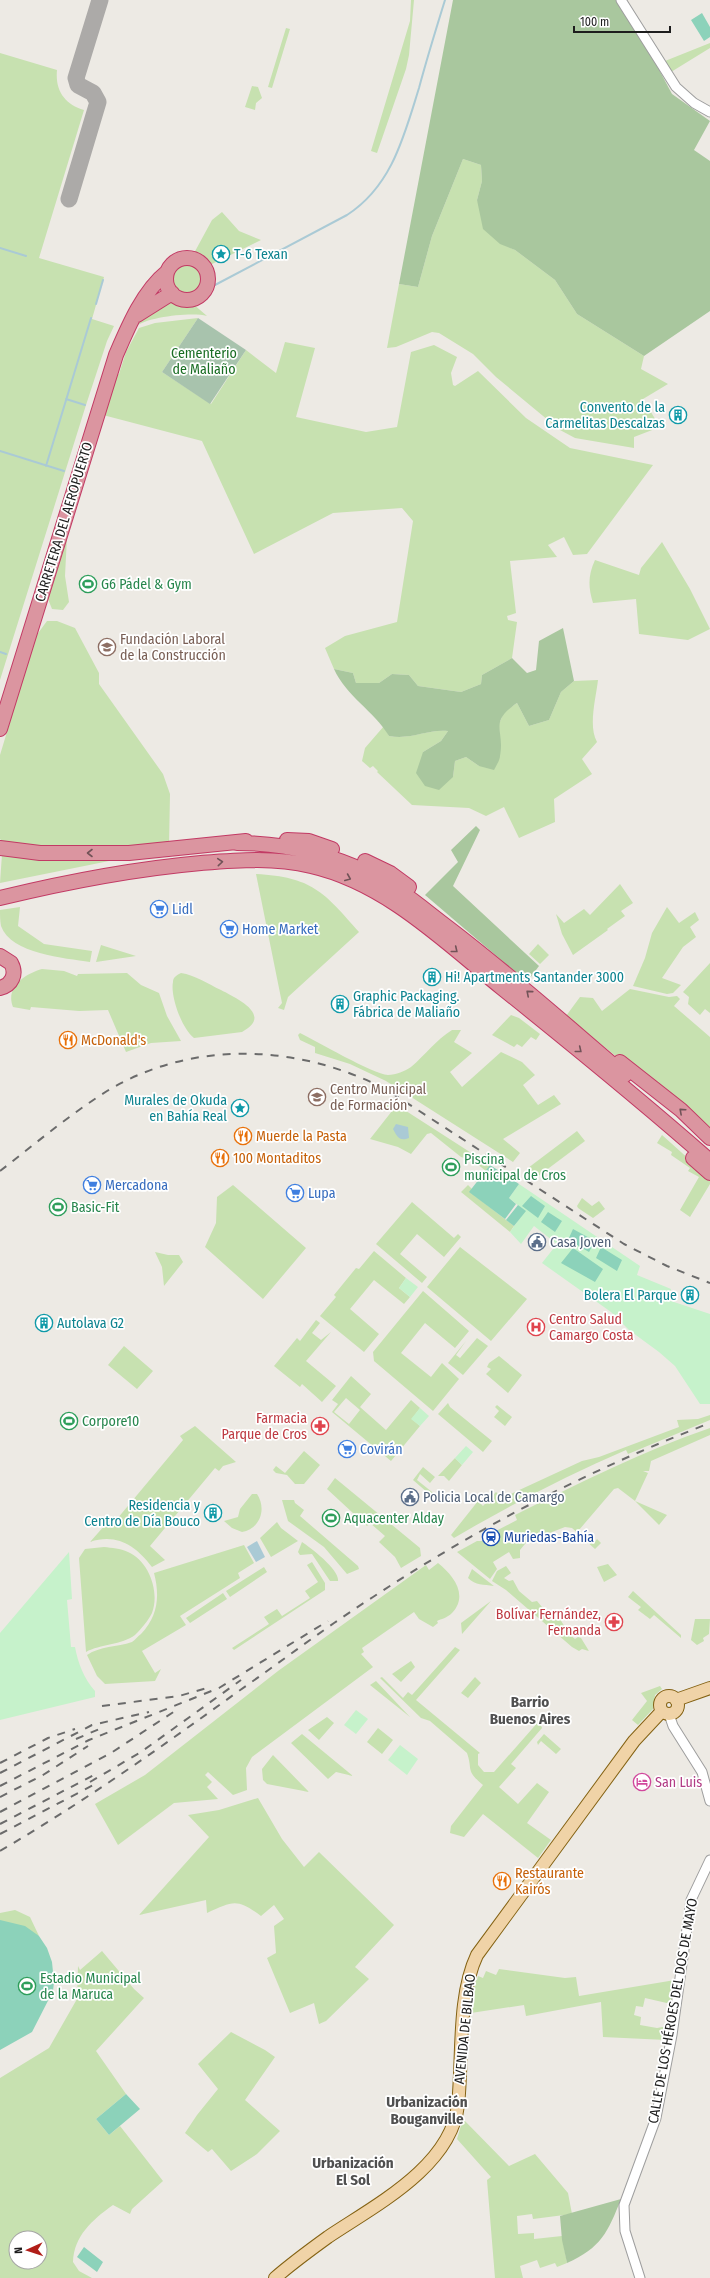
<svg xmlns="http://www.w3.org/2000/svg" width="710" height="2278" font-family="'Fira Sans Condensed',sans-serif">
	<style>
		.grass { fill: #c7e1b0; fill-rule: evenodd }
		.forest { fill: #a9c79e }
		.cemetery { fill: #a8c3ad }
		.park { fill: #c6f2cb }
		.pitch { fill: #8cd2ba }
		.water { fill: #aacad5 }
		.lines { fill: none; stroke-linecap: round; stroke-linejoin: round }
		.stream { stroke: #aacad5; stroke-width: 2 }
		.taxiway { stroke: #acaaa8; stroke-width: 17 }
		.minor-casing { stroke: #9e9e9e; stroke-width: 11 }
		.major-casing { stroke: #846213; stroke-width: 14 }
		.highway-casing { stroke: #c23a64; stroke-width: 16 }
		.minor { stroke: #fff; stroke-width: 9 }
		.major { stroke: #f0d3a7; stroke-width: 12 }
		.highway { stroke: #db95a0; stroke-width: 14 }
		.rail { stroke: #6b6b6b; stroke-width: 2; stroke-dasharray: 8 8; stroke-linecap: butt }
		.oneway { stroke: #725358 }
		.labels { text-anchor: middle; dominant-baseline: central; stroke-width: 3.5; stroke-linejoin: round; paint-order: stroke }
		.culture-label { font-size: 14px; fill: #0d838f; stroke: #fff; text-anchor: start }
		.park-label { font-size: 14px; fill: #196d23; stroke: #fff }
		.street-label { font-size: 14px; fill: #1d1d1d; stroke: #fff }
		.leisure-label { font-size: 14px; fill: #27864d; stroke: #fff; text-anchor: start }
		.education-label { font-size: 14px; fill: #785e54; stroke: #fff; text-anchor: start }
		.shop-label { font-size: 14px; fill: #366cbe; stroke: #fff; text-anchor: start }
		.food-label { font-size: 14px; fill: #c56008; stroke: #fff; text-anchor: start }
		.service-label { font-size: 14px; fill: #4e5e75; stroke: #fff; text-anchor: start }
		.health-label { font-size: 14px; fill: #be3a42; stroke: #fff; text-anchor: end }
		.transit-label { font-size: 14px; fill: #164399; stroke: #fff; text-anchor: start }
		.hotel-label { font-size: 14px; fill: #b23c85; stroke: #fff; text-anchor: start }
		.neighbourhood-label { font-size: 15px; font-weight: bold; fill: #505050; stroke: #fff }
	</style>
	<rect width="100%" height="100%" fill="#edeae4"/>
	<!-- grass -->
	<path class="grass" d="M411 0H414L409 55 406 69 377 153 371 151 410 21Z
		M286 28 290 29 272 88 268 87Z
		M710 43V48L671 72 665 61Z
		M0 53 57 70C55 91 65 104 84 110L39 258 104 277 92 319 114 326 107 341 86 405 0 680Z
		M252 86 258 87 262 98 256 103 255 110 245 107Z
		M463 159 481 165 482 181 477 200 500 243 515 250 555 280 577 314 644 356 641 369 668 384 643 399 660 427 634 437V448L575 438 560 430 496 377 473 354 439 333 432 332 396 347 387 348 399 284 418 287 432 236Z
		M222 212 239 231 261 240 208 266 200 258 193 255 212 220Z
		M172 279a15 15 0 1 1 30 0a15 15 0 1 1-30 0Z
		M170 299 183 304 192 303 207 316C191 312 147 317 135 327L145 315Z
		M198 318 162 372 211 404 246 350 276 373 285 342 315 348 296 417 366 432 397 427 411 352 434 345 457 357 451 373 453 385 455 386 478 371 526 418 570 448 653 465 587 554 573 555 564 537 548 545 557 557 510 561 516 613 507 616 508 620 517 622 512 658 482 675 481 684 461 692 418 686 409 675 392 674 379 683H356L353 673 334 669 325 648 345 636 397 622 413 521 402 508 333 513 254 554 202 441 103 415 116 375 119 374 126 352 139 328 155 323Z
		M67 537 65 576 69 602 63 610 52 609 48 599Z
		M662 542 690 589 710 629 688 640 639 634 636 599 593 603C588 587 588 575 595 560L639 575 641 568Z
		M47 621H57L75 628 99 673V684L163 774 170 794 169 846 59 849 3 842 0 839V755L36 636Z
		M598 680C596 698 588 726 597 742L582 759 592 774 554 799 555 822 519 838 504 807 486 816 469 808 412 805 377 772 378 771 373 766 370 768 362 761 365 748 384 726 389 736C411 740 427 729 448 731L441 741 423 752 453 777 455 761 466 757 479 766 500 756 499 724 504 712 517 703 529 726 549 720 561 692 574 681Z
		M2 854 124 858 0 883Z
		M256 874C312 877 324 892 359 932L288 997 284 1010 278 1008 282 1003Z
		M620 884 633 903 621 911 625 916 607 929 608 930 573 955 562 934 556 914 564 923 584 909 590 915Z
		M20 907 18 926 44 944 92 951 90 962C65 958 11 954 1 926 0 921 0 915 0 910Z
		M667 907 679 923 695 912 699 920 690 927 696 937 683 947 662 978 681 985 673 993 667 994 633 986 645 958 652 933Z
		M538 944 549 955 540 964 529 954Z
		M101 945 136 956 96 962Z
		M710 963V1013L705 1009 700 1015 688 1004 689 997 683 992Z
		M42 969 64 971 77 976 78 974 127 973 141 985 159 993 167 1016 181 1041 151 1043 126 1052 108 1010 79 1011 31 1007 30 1010 13 1007C5 987 25 974 42 969Z
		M181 973C195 975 208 984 221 990 236 998 274 1015 242 1032L194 1038C182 1029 170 996 173 982 173 977 177 975 181 973Z
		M630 989 669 997 677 996 680 999 674 1006 710 1037V1132L566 1016 580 997 593 998 602 1011Z
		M511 1015 519 1018 540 1034 536 1040 531 1037 522 1047 517 1044 514 1047 492 1035Z
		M452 1030H461L454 1042 472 1053 450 1072 462 1087 501 1052 522 1062 535 1075 523 1085 538 1105 554 1095 561 1104 503 1139 520 1153 513 1162 386 1081 350 1064 315 1053V1047L300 1040 298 1035 300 1033C316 1041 373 1074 388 1075 396 1075 405 1071 411 1067 425 1055 436 1040 452 1030Z
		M389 1100 490 1165 486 1171 472 1160 461 1157 431 1133 427 1134 411 1154 398 1147 370 1139 392 1111 385 1105Z
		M577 1131 585 1141 537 1177 528 1168Z
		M662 1135 710 1178V1184L690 1217 680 1210 699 1177 688 1171 690 1168 671 1155 672 1152 657 1143Z
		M233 1185 306 1248 263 1299 205 1247 216 1223 217 1197Z
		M468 1185 472 1189 470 1192 514 1226 510 1232 461 1192Z
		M582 1198 592 1206 599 1201 605 1209 593 1218 578 1208 577 1206Z
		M412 1202 454 1238 458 1234 461 1237 444 1257 417 1234 400 1254 427 1277 422 1283 376 1244Z
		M460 1247 527 1299 491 1341 427 1287Z
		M374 1251 406 1278 399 1288 410 1297 404 1304 374 1280 350 1309 379 1334 364 1352 320 1316 336 1297 334 1295 356 1268 359 1269Z
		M155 1252 168 1255H179L183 1262 164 1286 162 1267Z
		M423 1291 469 1331 455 1348 425 1323 401 1353 431 1377 442 1363 459 1379 433 1411 374 1361 373 1352Z
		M316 1320 320 1323 312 1333 321 1340 331 1332 306 1361 336 1386 322 1402 302 1384 300 1387 274 1366 297 1338 300 1341Z
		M477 1338 488 1346 463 1375 448 1363 466 1341 456 1355 460 1358Z
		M124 1346 153 1371 137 1389 108 1365Z
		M499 1356 522 1375 508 1393 486 1374 491 1369 487 1367 489 1363Z
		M351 1376 371 1394 360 1407 386 1430 411 1400 420 1408 412 1419 420 1426 391 1461 332 1412 338 1404 332 1400ZM346 1398 360 1410 349 1424 334 1412Z
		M448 1403 450 1407 492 1441 483 1452 438 1414Z
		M497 1405 512 1417 505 1426 494 1417 499 1411 495 1407Z
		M710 1415V1420L628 1454 626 1450C566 1476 510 1505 454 1538L451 1535 478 1501 483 1506 496 1492 502 1498 582 1461 599 1457 679 1427 677 1420 698 1419Z
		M195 1426 236 1462 223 1466 219 1471 215 1468 150 1546 165 1560 152 1567C136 1546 117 1533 90 1542L113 1516 117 1519 183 1440 180 1436Z
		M710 1428V1435L651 1461 649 1471H643L648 1473 635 1501 667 1515 659 1525 635 1501 618 1488 614 1489 579 1530 593 1544 597 1539 601 1543 595 1549 572 1528 565 1527 547 1534 530 1538 520 1550V1558L513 1559 509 1552 493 1562 497 1569 490 1579 457 1552 477 1541H488L496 1537 494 1532 517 1520 515 1515C579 1483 643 1451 710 1428Z
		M304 1451 320 1465 304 1484H295L287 1475 276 1473 273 1470 276 1466 285 1473Z
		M455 1458 462 1465 449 1481 444 1476H438Z
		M423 1467 435 1477 430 1483 420 1474 417 1480 437 1496 435 1499 413 1480Z
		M335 1478 420 1548 421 1556 401 1568 395 1557 379 1542 385 1536 370 1523 367 1526 327 1489Z
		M252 1494H257C267 1509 260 1529 242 1532L232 1528 224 1521 238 1517 240 1509Z
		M282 1500H294L295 1503 304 1510 300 1516 358 1566 359 1569 347 1574 324 1547 288 1521Z
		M277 1522 281 1528 298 1541 271 1557 260 1538Z
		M302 1542C311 1548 340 1570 338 1581H330L312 1554 300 1555 298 1552Z
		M244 1545 254 1563 238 1573 240 1578 180 1616 186 1625 142 1651 155 1673 161 1669 155 1681 105 1684 97 1676 87 1655C100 1646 117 1647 132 1642 135 1640 138 1636 141 1634 158 1616 160 1596 154 1573Z
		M104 1547C112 1548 120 1548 128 1552 149 1561 160 1592 152 1613 148 1621 141 1629 135 1635 122 1645 100 1644 86 1652L79 1558 85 1549Z
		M312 1562 325 1583V1590L234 1650 232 1648 269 1624 264 1617 277 1609 282 1616 310 1598 305 1591 318 1582 307 1565Z
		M438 1563C453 1575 469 1595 452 1613 447 1618 441 1619 437 1621L438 1623 433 1627 419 1619 414 1612 362 1648 364 1652 361 1654 373 1667 252 1757 246 1768 247 1790 233 1795 208 1772 205 1775 212 1782 207 1787 218 1799 174 1803 118 1845 95 1804 145 1775 278 1671 426 1565 429 1570Z
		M608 1564 617 1575 604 1582 597 1567Z
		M506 1566 511 1573 504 1578 509 1581 513 1580 519 1591 532 1602 537 1601 551 1618 560 1619 569 1634 575 1639 578 1637 581 1638 589 1651 582 1649 579 1651 572 1647 506 1590 492 1581 497 1571Z
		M264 1567 267 1572 230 1597 226 1591Z
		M472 1569 494 1586C483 1584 476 1586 468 1578Z
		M633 1591 681 1635V1638L654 1615 650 1619 638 1610 641 1607 628 1597Z
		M223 1593 227 1599 190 1623 186 1618Z
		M491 1601 462 1634 461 1623Z
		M695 1619H710L709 1634 703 1638 704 1641 697 1645 691 1640Z
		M455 1647 460 1650 416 1700 480 1753 478 1754V1765L484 1772H494L539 1721 542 1728 511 1764 516 1768 499 1787 518 1804 537 1783 549 1792 527 1823 551 1840 538 1858 483 1814 464 1837 450 1833 451 1826 483 1785C465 1770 473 1770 467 1753L430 1721 421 1718 380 1678 382 1677 403 1698 408 1692 412 1695Z
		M411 1661 415 1667 401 1682 392 1674Z
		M475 1677 481 1683 468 1698 461 1693Z
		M376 1681 410 1717 370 1685Z
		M660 1686 662 1689 655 1695 653 1709 638 1725 632 1720 647 1701 641 1693Z
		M327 1717 334 1723 319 1740 308 1730Z
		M378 1728 393 1740 382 1754 367 1742Z
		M302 1734 353 1776 336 1772 328 1779 291 1743Z
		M544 1734 561 1749 556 1754 541 1741 538 1745 537 1742Z
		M273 1755 309 1792 267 1784 263 1780 262 1769Z
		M258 1798 282 1839 304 1867 319 1852 394 1925 355 1967 369 1979 326 2021 319 2024 314 2003 290 2013 267 1958 276 1953 274 1926 284 1919 274 1905 261 1916C237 1898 233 1901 207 1913L206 1900 139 1915 209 1837 188 1815 219 1810Z
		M15 1910 30 1917 39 1936 0 1926V1913Z
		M102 1951 134 1989 144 1998 96 2051 126 2094 96 2119 109 2135 120 2126 163 2181 132 2209 130 2214 113 2205C92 2220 74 2236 73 2262L79 2271 92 2278H0V2078L49 2048 77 1999 78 1966 80 1970ZM16 2238H40V2262H16Z
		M499 1969 565 1978 576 1977 579 1996 675 1980 671 2004 645 1998 643 2007 636 2006 634 2015 641 2017 640 2025 657 2028 668 2026 666 2040 603 2037 601 2002 526 2016 524 2005 471 2013 474 1980H477L478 1976 483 1978 486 1971 496 1975Z
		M231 2032 265 2050 275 2057 245 2100 280 2131 257 2154 231 2171 212 2149 208 2152 185 2133 197 2115 218 2089 198 2064Z
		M463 2119 509 2166 535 2154 568 2193 572 2214 533 2219 532 2214 517 2216 518 2234 534 2233V2239L562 2236 567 2263 557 2267 555 2263 540 2268 537 2260 520 2266 523 2278H495L487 2180 491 2177 457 2139Z"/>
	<!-- forest -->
	<path class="forest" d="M453 0H622L672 94 710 121 694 150 710 161V311L644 356 577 314 555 280 515 250 500 244 483 229 477 200 482 181 481 165 463 159 432 236 418 287 399 284Z
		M563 628 574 681 561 692 549 720 529 726 517 703C488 723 505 729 500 756 500 760 496 766 494 770L479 766 466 757 455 761 453 777 439 790 425 786 416 773 423 752 441 741 448 731C427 729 412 740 389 736 374 711 346 696 334 669L353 673 356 683H379L392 674 409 675 418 686 461 692 481 684 482 675 512 658 527 673 536 670 539 641Z
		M476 826 480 830 453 886 539 966 527 982 425 895 458 862 451 850Z
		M621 2199C608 2232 601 2248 567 2263L562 2240 560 2216Z"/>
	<!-- cemetery -->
	<path class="cemetery" d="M198 318 246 350 210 404 162 372Z"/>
	<!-- park -->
	<path class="park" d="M519 1184 640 1266 637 1275 671 1289 668 1300 710 1314V1404H700L675 1366 659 1352 629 1330 611 1312 542 1263 557 1244 534 1226 521 1244 510 1232 525 1211 509 1198Z
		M406 1278 418 1287 410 1297 399 1288Z
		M420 1408 429 1416 420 1426 411 1419Z
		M466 1446 473 1452 462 1465 455 1458Z
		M69 1552 72 1599 67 1600 71 1647H75C78 1663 84 1679 95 1691V1697L0 1720V1633Z
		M356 1710 368 1719 356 1734 344 1725Z
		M400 1745 418 1759 407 1775 388 1760Z"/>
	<!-- pitch -->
	<path class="pitch" d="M702 13 710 27V37L704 41 691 20Z
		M490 1165 519 1184 509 1198 516 1204 505 1219 469 1192Z
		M531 1196 545 1206 538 1218 522 1206Z
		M518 1205 526 1211 514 1226 506 1220Z
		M548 1212 562 1221 555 1232 541 1222Z
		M573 1229 595 1241 589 1252 568 1240Z
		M601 1247 622 1260 617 1271 596 1258Z
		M573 1248 603 1269 595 1282 561 1263Z
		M0 1920 25 1926 39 1936 47 1948 52 1962 54 1982 53 1991 32 2032 0 2050Z
		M126 2094 140 2109 109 2135 96 2119Z
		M84 2247 103 2262 97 2272 77 2257Z"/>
	<!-- water -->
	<path class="water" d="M396 1124 408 1127 409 1138C399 1142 397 1136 393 1129Z
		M257 1541 265 1557 256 1562 247 1547Z"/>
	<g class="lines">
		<!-- stream -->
		<path class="stream" d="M0 248 26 256
			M215 285 347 215C392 186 404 136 419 88 427 58 436 29 445 0
			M96 304 103 280
			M66 399 85 405
			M0 451 64 471
			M46 466 91 318
			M0 652 6 654"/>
		<!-- taxiway -->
		<path class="taxiway" d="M69 199 98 102 93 93 78 85 76 78 100 0"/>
		<defs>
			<path id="minor" d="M621 0 676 87 694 103 710 112
				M669 1714 673 1726 702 1772 710 1801
				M640 2278 625 2231 624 2205 656 2118 672 2035 691 1900 710 1860"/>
			<path id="major" d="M660 1705a9 9 0 1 1 18 0a9 9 0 1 1-18 0Z
				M676 1700 710 1688
				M275 2278C291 2264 310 2250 328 2237 374 2206 451 2167 458 2105 463 2059 457 1997 477 1955L634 1741 662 1711"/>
			<path id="highway" d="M166 279a21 21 0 1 1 42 0a21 21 0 1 1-42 0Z
				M137 315 172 293
				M0 729 116 355C128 327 143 291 167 272
				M287 840 309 841 332 849
				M237 843C282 843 327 853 369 873 397 886 421 907 446 926 508 973 566 1025 625 1075
				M0 848 40 853H129L246 841
				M365 861 390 873 409 887
				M0 898C66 882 134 869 201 863 239 860 274 857 311 866 386 883 445 942 502 988 573 1045 642 1101 710 1161
				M0 956 11 963C17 974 12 985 0 988
				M620 1062 681 1110 710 1138
				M693 1158 710 1173"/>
		</defs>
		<!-- minor casing -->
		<use href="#minor" class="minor-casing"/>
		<!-- major casing -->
		<use href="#major" class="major-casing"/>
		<!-- highway casing -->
		<use href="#highway" class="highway-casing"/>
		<!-- minor -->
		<use href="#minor" class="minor"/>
		<!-- major -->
		<use href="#major" class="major"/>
		<!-- highway -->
		<use href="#highway" class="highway"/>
		<!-- rail -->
		<path class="rail" d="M0 1171C35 1144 69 1115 107 1091 193 1039 300 1044 387 1090L624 1244 667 1266 710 1283
			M102 1706 179 1696 207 1688
			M76 1739 104 1727
			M0 1763 48 1738 75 1729
			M0 1773 92 1725 149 1712
			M90 1782 141 1752 241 1680
			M0 1786 89 1740 219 1688 328 1621
			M0 1797 43 1775 88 1746
			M0 1812 111 1753 178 1709
			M0 1824 94 1775
			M0 1834 99 1782
			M0 1851C82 1803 160 1748 236 1693 282 1661 326 1627 373 1597 479 1527 591 1469 710 1423"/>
	</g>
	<!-- one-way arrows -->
	<defs><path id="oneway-chevron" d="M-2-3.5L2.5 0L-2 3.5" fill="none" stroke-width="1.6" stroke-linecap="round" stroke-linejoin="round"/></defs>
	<g class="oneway">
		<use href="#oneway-chevron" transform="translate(90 853) rotate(-180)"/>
		<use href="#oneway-chevron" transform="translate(220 862) rotate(-5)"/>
		<use href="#oneway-chevron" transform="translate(348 878) rotate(23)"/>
		<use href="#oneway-chevron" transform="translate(455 950) rotate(39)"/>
		<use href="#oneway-chevron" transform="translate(529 993) rotate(-139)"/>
		<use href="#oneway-chevron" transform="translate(579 1050) rotate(39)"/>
		<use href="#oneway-chevron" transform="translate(682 1111) rotate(-138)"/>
	</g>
	<!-- icons -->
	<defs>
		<symbol id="sight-ring" viewBox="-11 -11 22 22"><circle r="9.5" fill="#fff" stroke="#0f9aa8" stroke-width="1.5"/><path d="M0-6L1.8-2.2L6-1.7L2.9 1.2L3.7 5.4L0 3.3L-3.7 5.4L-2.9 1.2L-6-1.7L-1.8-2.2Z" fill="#0f9aa8"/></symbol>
		<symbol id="building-ring" viewBox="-11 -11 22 22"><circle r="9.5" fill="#fff" stroke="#0f9aa8" stroke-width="1.5"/><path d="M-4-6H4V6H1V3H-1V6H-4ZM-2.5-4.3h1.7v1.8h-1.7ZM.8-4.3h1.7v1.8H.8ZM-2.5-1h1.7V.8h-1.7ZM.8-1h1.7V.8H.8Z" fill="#0f9aa8"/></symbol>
		<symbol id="stadium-ring" viewBox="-11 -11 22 22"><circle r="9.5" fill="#fff" stroke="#2e9e5b" stroke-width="1.5"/><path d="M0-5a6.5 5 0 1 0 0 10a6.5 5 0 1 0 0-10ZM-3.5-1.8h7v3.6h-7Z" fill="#2e9e5b"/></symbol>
		<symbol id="school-ring" viewBox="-11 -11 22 22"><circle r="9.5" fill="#fff" stroke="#8d6e63" stroke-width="1.5"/><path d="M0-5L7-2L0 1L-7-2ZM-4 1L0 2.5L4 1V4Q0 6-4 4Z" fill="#8d6e63"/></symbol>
		<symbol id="supermarket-ring" viewBox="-11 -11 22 22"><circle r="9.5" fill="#fff" stroke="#3f7fe0" stroke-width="1.5"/><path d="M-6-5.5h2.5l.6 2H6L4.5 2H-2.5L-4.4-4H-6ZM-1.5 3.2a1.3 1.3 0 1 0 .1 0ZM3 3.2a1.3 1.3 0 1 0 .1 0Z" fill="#3f7fe0"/></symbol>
		<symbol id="restaurant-ring" viewBox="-11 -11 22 22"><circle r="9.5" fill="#fff" stroke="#e8710a" stroke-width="1.5"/><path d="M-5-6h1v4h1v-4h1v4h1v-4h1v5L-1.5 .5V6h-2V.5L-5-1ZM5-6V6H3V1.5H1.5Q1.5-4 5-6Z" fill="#e8710a"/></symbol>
		<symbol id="civic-ring" viewBox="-11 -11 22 22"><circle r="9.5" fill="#fff" stroke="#5c6f8a" stroke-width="1.5"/><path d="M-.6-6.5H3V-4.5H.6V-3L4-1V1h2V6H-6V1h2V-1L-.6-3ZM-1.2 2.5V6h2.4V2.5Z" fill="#5c6f8a"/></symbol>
		<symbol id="hospital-ring" viewBox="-11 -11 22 22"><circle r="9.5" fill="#fff" stroke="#e0444e" stroke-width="1.5"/><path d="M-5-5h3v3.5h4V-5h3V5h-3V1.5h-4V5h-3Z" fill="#e0444e"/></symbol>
		<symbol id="pharmacy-ring" viewBox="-11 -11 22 22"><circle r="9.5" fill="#fff" stroke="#e0444e" stroke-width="1.5"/><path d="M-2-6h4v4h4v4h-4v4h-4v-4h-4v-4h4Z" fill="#e0444e"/></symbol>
		<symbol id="station-ring" viewBox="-11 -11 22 22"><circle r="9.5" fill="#fff" stroke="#1a4fb4" stroke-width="1.5"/><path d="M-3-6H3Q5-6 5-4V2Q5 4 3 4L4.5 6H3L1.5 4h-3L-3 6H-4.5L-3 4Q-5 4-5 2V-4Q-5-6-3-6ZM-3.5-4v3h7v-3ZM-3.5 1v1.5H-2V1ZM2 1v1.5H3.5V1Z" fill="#1a4fb4"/></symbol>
		<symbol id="hotel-ring" viewBox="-11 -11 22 22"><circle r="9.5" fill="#fff" stroke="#d1479c" stroke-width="1.5"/><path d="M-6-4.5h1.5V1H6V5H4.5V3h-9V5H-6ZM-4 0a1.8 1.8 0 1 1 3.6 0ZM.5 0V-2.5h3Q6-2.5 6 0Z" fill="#d1479c"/></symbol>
	</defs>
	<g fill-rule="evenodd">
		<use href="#sight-ring" x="211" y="244" width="20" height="20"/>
		<use href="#building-ring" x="668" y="405" width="20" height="20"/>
		<use href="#stadium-ring" x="78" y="574" width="20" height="20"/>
		<use href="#school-ring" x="97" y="637" width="20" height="20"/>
		<use href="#supermarket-ring" x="149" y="899" width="20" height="20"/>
		<use href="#supermarket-ring" x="219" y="919" width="20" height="20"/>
		<use href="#building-ring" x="422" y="967" width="20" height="20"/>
		<use href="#building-ring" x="330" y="994" width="20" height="20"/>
		<use href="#restaurant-ring" x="58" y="1030" width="20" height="20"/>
		<use href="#school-ring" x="307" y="1087" width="20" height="20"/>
		<use href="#sight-ring" x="230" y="1098" width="20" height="20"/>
		<use href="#restaurant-ring" x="233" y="1126" width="20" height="20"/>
		<use href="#restaurant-ring" x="210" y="1148" width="20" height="20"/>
		<use href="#stadium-ring" x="441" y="1157" width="20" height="20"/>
		<use href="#supermarket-ring" x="82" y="1175" width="20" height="20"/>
		<use href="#supermarket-ring" x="285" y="1183" width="20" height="20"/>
		<use href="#stadium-ring" x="48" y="1197" width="20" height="20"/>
		<use href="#civic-ring" x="527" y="1232" width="20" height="20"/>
		<use href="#building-ring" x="680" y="1285" width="20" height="20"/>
		<use href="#building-ring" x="34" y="1313" width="20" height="20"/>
		<use href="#hospital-ring" x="526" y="1317" width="20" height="20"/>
		<use href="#stadium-ring" x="59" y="1411" width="20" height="20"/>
		<use href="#pharmacy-ring" x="310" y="1416" width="20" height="20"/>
		<use href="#supermarket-ring" x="337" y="1439" width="20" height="20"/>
		<use href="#civic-ring" x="400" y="1487" width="20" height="20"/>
		<use href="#building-ring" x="203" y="1503" width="20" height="20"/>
		<use href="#stadium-ring" x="321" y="1508" width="20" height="20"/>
		<use href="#station-ring" x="481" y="1527" width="20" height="20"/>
		<use href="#pharmacy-ring" x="604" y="1612" width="20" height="20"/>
		<use href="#hotel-ring" x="632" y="1772" width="20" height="20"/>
		<use href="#restaurant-ring" x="492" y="1871" width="20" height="20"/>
		<use href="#stadium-ring" x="17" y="1976" width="20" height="20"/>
	</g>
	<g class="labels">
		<!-- culture labels -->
		<g class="culture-label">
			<text x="234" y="254">T-6 Texan</text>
			<text x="665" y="407" text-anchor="end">Convento de la<tspan x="665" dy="16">Carmelitas Descalzas</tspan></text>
			<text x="445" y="977">Hi! Apartments Santander 3000</text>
			<text x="353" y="996">Graphic Packaging.<tspan x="353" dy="16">Fábrica de Maliaño</tspan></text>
			<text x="227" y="1100" text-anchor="end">Murales de Okuda<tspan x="227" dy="16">en Bahía Real</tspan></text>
			<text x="677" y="1295" text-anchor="end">Bolera El Parque</text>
			<text x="57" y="1323">Autolava G2</text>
			<text x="200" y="1505" text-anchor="end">Residencia y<tspan x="200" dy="16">Centro de Día Bouco</tspan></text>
		</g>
		<!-- park labels -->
		<g class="park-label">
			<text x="204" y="353">Cementerio<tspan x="204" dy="16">de Maliaño</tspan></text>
		</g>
		<!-- street labels -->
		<g class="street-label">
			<text transform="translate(64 522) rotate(-73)">CARRETERA DEL AEROPUERTO</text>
			<text transform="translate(673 2011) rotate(-80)">CALLE DE LOS HÉROES DEL DOS DE MAYO</text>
			<text transform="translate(465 2029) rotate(-84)">AVENIDA DE BILBAO</text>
		</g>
		<!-- leisure labels -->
		<g class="leisure-label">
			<text x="101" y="584">G6 Pádel &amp; Gym</text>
			<text x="464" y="1159">Piscina<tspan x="464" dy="16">municipal de Cros</tspan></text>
			<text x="71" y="1207">Basic-Fit</text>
			<text x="82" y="1421">Corpore10</text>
			<text x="344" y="1518">Aquacenter Alday</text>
			<text x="40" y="1978">Estadio Municipal<tspan x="40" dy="16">de la Maruca</tspan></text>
		</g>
		<!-- education labels -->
		<g class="education-label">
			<text x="120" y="639">Fundación Laboral<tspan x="120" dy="16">de la Construcción</tspan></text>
			<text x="330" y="1089">Centro Municipal<tspan x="330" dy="16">de Formación</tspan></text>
		</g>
		<!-- shop labels -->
		<g class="shop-label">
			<text x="172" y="909">Lidl</text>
			<text x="242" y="929">Home Market</text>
			<text x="105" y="1185">Mercadona</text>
			<text x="308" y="1193">Lupa</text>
			<text x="360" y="1449">Covirán</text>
		</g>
		<!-- food labels -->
		<g class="food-label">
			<text x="81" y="1040">McDonald's</text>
			<text x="256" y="1136">Muerde la Pasta</text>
			<text x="233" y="1158">100 Montaditos</text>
			<text x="515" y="1873">Restaurante<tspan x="515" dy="16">Kairós</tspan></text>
		</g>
		<!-- service labels -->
		<g class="service-label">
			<text x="550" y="1242">Casa Joven</text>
			<text x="423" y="1497">Policia Local de Camargo</text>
		</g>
		<!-- health labels -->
		<g class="health-label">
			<text x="549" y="1319" text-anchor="start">Centro Salud<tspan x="549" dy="16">Camargo Costa</tspan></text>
			<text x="307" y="1418">Farmacia<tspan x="307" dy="16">Parque de Cros</tspan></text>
			<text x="601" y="1614">Bolívar Fernández,<tspan x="601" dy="16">Fernanda</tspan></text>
		</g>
		<!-- transit labels -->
		<g class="transit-label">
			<text x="504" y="1537">Muriedas-Bahía</text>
		</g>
		<!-- hotel labels -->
		<g class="hotel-label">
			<text x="655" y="1782">San Luis</text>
		</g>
		<!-- neighbourhood labels -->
		<g class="neighbourhood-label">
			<text x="530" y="1702">Barrio<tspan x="530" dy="17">Buenos Aires</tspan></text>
			<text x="427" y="2102">Urbanización<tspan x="427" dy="17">Bouganville</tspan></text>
			<text x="353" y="2163">Urbanización<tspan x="353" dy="17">El Sol</tspan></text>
		</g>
	</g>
	<!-- north arrow -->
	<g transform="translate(28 2250) rotate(267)"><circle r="19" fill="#ffffff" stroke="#a5a5a5"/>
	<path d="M0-3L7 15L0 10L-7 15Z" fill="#b11e19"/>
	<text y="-6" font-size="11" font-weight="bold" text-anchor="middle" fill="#1d1d1d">N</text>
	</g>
	<!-- scale -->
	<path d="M574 26v6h96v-6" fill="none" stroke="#1d1d1d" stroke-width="2"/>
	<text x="580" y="26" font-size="12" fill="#1d1d1d" stroke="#ffffff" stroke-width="3" paint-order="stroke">100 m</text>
</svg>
